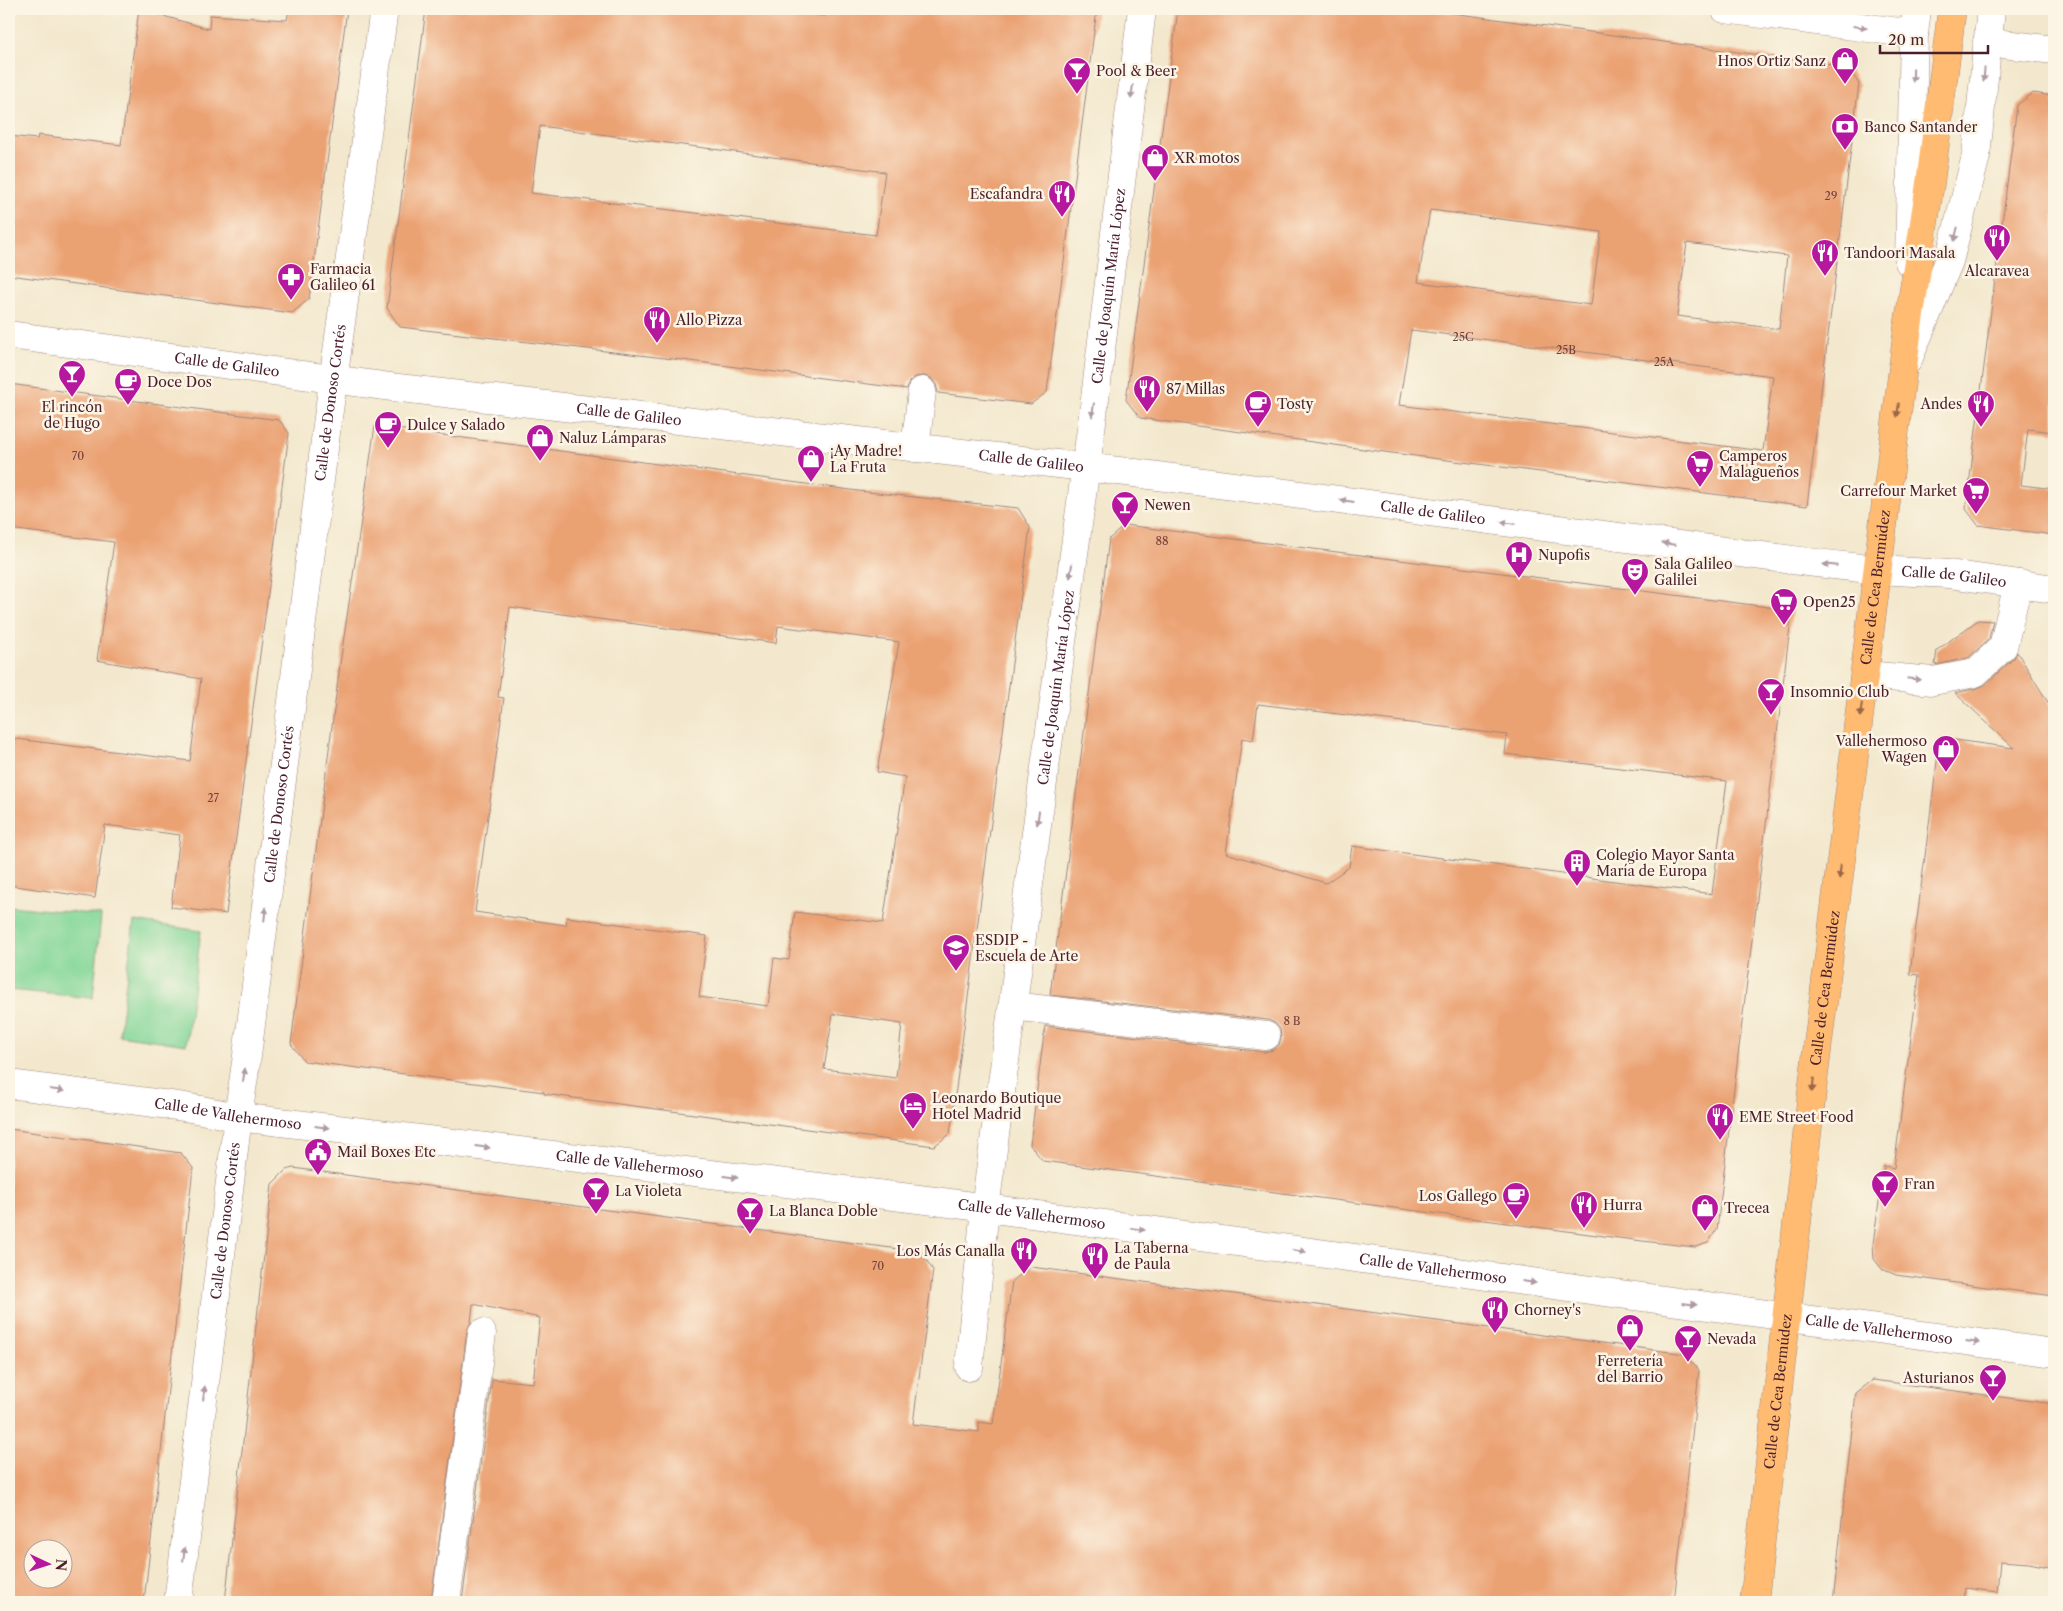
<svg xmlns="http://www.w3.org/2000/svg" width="2063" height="1611" font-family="'Libre Caslon Text',serif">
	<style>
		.green { fill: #84d799; stroke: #677b62 }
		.building { fill: #eba273; fill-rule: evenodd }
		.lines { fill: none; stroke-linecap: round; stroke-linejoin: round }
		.minor-casing { stroke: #9e847c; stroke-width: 29 }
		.major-casing { stroke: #9e847c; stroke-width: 29 }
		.minor { stroke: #fff; stroke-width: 28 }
		.major { stroke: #ffbb71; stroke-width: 28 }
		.oneway { fill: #ae9aa0 }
		.oneway2 { fill: #9b654a }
		.labels { text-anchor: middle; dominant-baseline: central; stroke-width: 5; stroke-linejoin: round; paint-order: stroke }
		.number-label { font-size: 11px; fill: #72403d }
		.poi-label { font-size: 14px; fill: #4a1f2b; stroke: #fcf5e5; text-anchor: start }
		.street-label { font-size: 14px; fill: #4a1f2b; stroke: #fcf5e5 }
	</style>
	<rect width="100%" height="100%" fill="#fcf5e5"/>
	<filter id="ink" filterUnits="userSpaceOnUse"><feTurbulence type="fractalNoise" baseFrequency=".02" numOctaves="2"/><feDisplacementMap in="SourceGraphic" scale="10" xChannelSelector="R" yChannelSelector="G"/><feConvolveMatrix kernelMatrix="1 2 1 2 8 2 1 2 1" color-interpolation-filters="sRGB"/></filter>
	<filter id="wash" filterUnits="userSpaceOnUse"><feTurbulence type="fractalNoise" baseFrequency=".0096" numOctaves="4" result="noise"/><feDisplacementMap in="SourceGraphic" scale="20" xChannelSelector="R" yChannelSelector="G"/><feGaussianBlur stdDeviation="1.12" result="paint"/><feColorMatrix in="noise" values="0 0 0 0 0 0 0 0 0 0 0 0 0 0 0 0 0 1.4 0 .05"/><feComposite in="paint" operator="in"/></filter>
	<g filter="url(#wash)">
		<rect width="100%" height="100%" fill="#f3e8cd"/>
		<!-- green -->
		<path class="green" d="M9 906 101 915 93 998 9 990Z
			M134 921 201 931 186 1045 119 1035Z"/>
		<g id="blocks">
			<!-- building -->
			<path class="building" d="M139 9 209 29 210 15 287 20 289 9H347L309 299 292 313 9 275V136L37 139 38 135 121 145Z
				M426 9H770L825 16 826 9H1097L1047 392 1031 404 938 393 936 384 931 378 924 376 915 377 909 382 907 389 682 360 400 327 387 308ZM540 126 885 172 876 235 531 193Z
				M1178 9H1422L1847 67 1859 84 1807 506 1392 453 1140 418 1126 400ZM1430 210 1601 232 1591 305 1418 282ZM1687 243 1787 256 1779 329 1677 316ZM1411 330 1773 376 1763 451 1399 405Z
				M2033 93 2054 96V432L2028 429 2021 485 2054 489V535L1978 525 1966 509 2017 105Z
				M9 384 279 420 289 433 226 914 171 907 180 835 105 825 95 898 9 885V738L190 761 201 679 97 660 114 542 9 529Z
				M375 426 858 491 1018 508 1030 527 950 1134 934 1146 544 1094V1092L304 1061 291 1044 340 664ZM510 607 776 643 778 626 899 642 877 772 905 777 883 923 795 912 789 960 774 958 768 1006 699 997 707 936 567 917 566 925 475 912 504 698 498 697ZM833 1014 902 1024 896 1078 824 1069Z
				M1125 525 1792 610 1717 1229 1708 1243 1695 1247 1634 1240 1043 1161 1030 1145 1045 1026 1264 1052 1273 1050 1279 1045 1281 1038 1280 1029 1275 1023 1268 1020 1050 995 1109 539ZM1258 704 1507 735 1505 754 1727 781 1712 894 1352 846 1349 867 1326 883 1226 853 1242 738 1253 740Z
				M1978 620 1993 621 1989 639 1968 658 1935 665 1937 650Z
				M2017 652 2054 712V1296L1896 1275 1882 1269 1874 1259 1873 1244 1884 1166 1894 1168 1919 975 1910 974 1940 738 2014 748 1955 693 1978 688 1985 685 2014 658Z
				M9 1129 181 1153 193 1168 144 1602H9ZM32 1548H62V1578H32Z
				M293 1168 921 1252 933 1270 913 1424 979 1432V1422L993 1424 1012 1281 1031 1267 1685 1354 1699 1371 1674 1602H462L492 1379 533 1383 540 1318 473 1304 471 1322 467 1331 431 1602H225L272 1184 286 1170Z
				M1873 1380 2054 1404V1568L2029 1563 2000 1561 1997 1592 1965 1588 1964 1602H1915L1882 1600V1602H1833L1856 1393Z"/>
		</g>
	</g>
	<g filter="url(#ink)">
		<use href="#blocks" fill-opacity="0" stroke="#9e847c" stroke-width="1"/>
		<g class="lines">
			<defs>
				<g id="minor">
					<path d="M1725 9 1914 34"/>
					<path d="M1987 42 2054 50"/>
					<path d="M1909 262 1914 34 1917 9"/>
					<path id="s1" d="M9 335 391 387 1127 472 1808 562 1878 570 1949 574 2054 589"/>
					<path d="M1908 360 1949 261 1976 156 1991 9"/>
					<path d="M915 448 922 391"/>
					<path d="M1866 675 1933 681 1975 673 2003 647 2018 584"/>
					<path d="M1013 1006 1266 1036"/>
					<path id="s2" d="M9 1084 185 1107 238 1117 935 1201 2054 1353"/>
					<path id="s3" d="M969 1367 985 1208 1094 407 1142 9"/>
					<path id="s4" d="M178 1602 238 1117 247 1056 327 425 384 9"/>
					<path d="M446 1602 482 1333"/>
				</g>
				<g id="major">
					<path id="s5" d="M1754 1602 1812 1091 1908 327 1930 184 1952 9"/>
				</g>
			</defs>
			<!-- minor casing -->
			<use href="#minor" class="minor-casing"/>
			<!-- major casing -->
			<use href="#major" class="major-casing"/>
			<!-- minor -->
			<use href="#minor" class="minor"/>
			<!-- major -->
			<use href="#major" class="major"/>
		</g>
		<!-- one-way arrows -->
		<defs><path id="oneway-solid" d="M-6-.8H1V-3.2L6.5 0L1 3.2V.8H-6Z" transform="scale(1.25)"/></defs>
		<g class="oneway">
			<use href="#oneway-solid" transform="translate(1860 27) rotate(8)"/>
			<use href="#oneway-solid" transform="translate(1913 75) rotate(91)"/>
			<use href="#oneway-solid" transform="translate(1984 75) rotate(95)"/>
			<use href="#oneway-solid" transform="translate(1132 92) rotate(97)"/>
			<use href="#oneway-solid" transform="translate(1956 234) rotate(104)"/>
			<use href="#oneway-solid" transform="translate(1093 410) rotate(98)"/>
			<use href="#oneway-solid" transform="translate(1347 501) rotate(-172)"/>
			<use href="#oneway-solid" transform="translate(1508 523) rotate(-172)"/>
			<use href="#oneway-solid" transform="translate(1669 544) rotate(-172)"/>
			<use href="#oneway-solid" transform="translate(1830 565) rotate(-174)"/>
			<use href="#oneway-solid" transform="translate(1071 571) rotate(98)"/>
			<use href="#oneway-solid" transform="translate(1914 679) rotate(6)"/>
			<use href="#oneway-solid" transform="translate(1038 818) rotate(98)"/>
			<use href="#oneway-solid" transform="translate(265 914) rotate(-83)"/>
			<use href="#oneway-solid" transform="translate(244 1075) rotate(-81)"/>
			<use href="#oneway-solid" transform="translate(57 1090) rotate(8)"/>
			<use href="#oneway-solid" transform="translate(322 1127) rotate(7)"/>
			<use href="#oneway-solid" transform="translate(483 1147) rotate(7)"/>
			<use href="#oneway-solid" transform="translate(731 1177) rotate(7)"/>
			<use href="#oneway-solid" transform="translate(1138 1229) rotate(8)"/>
			<use href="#oneway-solid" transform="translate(1299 1251) rotate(8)"/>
			<use href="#oneway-solid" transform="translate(1529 1282) rotate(8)"/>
			<use href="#oneway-solid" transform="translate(1690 1304) rotate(7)"/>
			<use href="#oneway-solid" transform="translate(1973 1342) rotate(8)"/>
			<use href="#oneway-solid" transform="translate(204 1393) rotate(-83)"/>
			<use href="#oneway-solid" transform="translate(184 1554) rotate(-83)"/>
		</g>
		<g class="oneway2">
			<use href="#oneway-solid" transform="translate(1898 410) rotate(97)"/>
			<use href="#oneway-solid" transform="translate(1861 710) rotate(97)"/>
			<use href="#oneway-solid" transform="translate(1840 872) rotate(97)"/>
			<use href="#oneway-solid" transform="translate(1813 1085) rotate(97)"/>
		</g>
	</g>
	<!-- icons -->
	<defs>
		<symbol id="shop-pin" viewBox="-11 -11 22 30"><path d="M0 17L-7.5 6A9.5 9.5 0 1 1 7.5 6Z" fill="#b5179e" stroke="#fcf5e5"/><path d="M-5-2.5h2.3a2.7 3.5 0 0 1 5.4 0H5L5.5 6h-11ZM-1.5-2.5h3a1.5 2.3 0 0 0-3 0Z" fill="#fff"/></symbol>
		<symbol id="bar-pin" viewBox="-11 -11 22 30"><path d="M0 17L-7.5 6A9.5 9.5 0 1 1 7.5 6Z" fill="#b5179e" stroke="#fcf5e5"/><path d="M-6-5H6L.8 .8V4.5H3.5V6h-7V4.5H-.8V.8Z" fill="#fff"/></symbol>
		<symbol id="bank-pin" viewBox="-11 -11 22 30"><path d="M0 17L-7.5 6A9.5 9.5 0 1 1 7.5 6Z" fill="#b5179e" stroke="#fcf5e5"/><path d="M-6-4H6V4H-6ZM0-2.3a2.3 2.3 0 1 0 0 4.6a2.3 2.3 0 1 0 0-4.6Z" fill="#fff"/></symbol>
		<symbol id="restaurant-pin" viewBox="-11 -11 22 30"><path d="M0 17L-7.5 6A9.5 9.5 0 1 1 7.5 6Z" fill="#b5179e" stroke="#fcf5e5"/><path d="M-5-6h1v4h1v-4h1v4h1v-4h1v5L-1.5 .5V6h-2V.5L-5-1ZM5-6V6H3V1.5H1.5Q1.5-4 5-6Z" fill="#fff"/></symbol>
		<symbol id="pharmacy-pin" viewBox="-11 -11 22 30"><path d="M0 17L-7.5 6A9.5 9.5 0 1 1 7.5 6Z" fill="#b5179e" stroke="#fcf5e5"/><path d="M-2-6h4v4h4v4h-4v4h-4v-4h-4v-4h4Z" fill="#fff"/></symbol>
		<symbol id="cafe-pin" viewBox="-11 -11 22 30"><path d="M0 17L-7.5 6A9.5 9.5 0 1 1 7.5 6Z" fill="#b5179e" stroke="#fcf5e5"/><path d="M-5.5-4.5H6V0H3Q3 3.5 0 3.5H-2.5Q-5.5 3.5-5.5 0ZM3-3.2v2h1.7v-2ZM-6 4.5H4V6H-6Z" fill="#fff"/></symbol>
		<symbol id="supermarket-pin" viewBox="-11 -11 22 30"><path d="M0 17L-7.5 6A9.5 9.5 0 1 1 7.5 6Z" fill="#b5179e" stroke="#fcf5e5"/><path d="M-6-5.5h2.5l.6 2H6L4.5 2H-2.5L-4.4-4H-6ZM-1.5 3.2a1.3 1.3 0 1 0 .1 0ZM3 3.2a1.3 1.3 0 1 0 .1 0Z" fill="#fff"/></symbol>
		<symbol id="hospital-pin" viewBox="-11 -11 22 30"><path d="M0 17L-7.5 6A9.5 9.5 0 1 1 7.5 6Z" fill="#b5179e" stroke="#fcf5e5"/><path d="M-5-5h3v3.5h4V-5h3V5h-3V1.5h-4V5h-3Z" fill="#fff"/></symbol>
		<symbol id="theatre-pin" viewBox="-11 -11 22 30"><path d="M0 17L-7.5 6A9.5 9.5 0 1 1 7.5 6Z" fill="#b5179e" stroke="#fcf5e5"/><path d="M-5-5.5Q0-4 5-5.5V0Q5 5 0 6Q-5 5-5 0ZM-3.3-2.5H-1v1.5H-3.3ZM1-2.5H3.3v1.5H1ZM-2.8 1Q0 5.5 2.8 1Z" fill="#fff"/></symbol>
		<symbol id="building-pin" viewBox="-11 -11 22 30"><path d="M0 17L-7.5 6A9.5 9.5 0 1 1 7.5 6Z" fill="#b5179e" stroke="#fcf5e5"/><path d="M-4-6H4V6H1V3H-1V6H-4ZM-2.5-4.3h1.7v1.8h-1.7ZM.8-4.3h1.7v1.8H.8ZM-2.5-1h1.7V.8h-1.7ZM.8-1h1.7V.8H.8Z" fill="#fff"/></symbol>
		<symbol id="university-pin" viewBox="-11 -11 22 30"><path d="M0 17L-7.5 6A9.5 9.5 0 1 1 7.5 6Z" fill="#b5179e" stroke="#fcf5e5"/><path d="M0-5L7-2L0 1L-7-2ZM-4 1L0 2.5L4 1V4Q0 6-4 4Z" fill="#fff"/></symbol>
		<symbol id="hotel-pin" viewBox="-11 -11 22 30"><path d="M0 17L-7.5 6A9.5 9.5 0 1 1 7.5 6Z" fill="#b5179e" stroke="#fcf5e5"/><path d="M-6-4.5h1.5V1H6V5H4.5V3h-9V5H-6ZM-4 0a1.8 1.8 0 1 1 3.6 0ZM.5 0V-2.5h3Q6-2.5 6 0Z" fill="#fff"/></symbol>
		<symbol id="civic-pin" viewBox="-11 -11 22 30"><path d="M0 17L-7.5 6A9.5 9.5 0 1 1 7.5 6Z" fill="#b5179e" stroke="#fcf5e5"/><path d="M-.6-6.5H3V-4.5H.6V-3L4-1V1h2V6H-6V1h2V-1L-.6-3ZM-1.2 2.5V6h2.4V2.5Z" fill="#fff"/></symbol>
	</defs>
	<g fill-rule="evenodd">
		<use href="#shop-pin" x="1829" y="45" width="32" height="43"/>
		<use href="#bar-pin" x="1061" y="55" width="32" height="43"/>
		<use href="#bank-pin" x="1829" y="111" width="32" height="43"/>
		<use href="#shop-pin" x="1139" y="142" width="32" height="43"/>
		<use href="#restaurant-pin" x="1046" y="178" width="32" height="43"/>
		<use href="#restaurant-pin" x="1981" y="222" width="32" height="43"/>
		<use href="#restaurant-pin" x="1809" y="237" width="32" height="43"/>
		<use href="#pharmacy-pin" x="275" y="261" width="32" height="43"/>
		<use href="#restaurant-pin" x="641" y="304" width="32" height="43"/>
		<use href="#bar-pin" x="56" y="358" width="32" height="43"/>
		<use href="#cafe-pin" x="112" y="366" width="32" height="43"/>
		<use href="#restaurant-pin" x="1131" y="373" width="32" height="43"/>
		<use href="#cafe-pin" x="1242" y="388" width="32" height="43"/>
		<use href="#restaurant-pin" x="1965" y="388" width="32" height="43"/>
		<use href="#cafe-pin" x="372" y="409" width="32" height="43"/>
		<use href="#shop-pin" x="524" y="422" width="32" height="43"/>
		<use href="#shop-pin" x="795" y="443" width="32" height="43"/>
		<use href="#supermarket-pin" x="1684" y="448" width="32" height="43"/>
		<use href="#supermarket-pin" x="1960" y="475" width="32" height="43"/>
		<use href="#bar-pin" x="1109" y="489" width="32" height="43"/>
		<use href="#hospital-pin" x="1503" y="539" width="32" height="43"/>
		<use href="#theatre-pin" x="1619" y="556" width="32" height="43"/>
		<use href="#supermarket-pin" x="1768" y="586" width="32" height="43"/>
		<use href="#bar-pin" x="1755" y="676" width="32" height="43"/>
		<use href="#shop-pin" x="1930" y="733" width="32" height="43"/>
		<use href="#building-pin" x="1561" y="847" width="32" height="43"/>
		<use href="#university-pin" x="940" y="932" width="32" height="43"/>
		<use href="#hotel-pin" x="897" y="1090" width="32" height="43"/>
		<use href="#restaurant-pin" x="1704" y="1101" width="32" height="43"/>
		<use href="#civic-pin" x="302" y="1136" width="32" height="43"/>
		<use href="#bar-pin" x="1869" y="1168" width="32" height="43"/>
		<use href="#bar-pin" x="580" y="1175" width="32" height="43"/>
		<use href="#cafe-pin" x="1500" y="1180" width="32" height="43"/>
		<use href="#restaurant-pin" x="1568" y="1189" width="32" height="43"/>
		<use href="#shop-pin" x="1689" y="1192" width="32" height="43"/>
		<use href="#bar-pin" x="734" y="1195" width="32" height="43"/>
		<use href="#restaurant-pin" x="1008" y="1235" width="32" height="43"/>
		<use href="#restaurant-pin" x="1079" y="1240" width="32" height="43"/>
		<use href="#restaurant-pin" x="1479" y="1294" width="32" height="43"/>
		<use href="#shop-pin" x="1614" y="1312" width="32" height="43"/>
		<use href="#bar-pin" x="1672" y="1323" width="32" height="43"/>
		<use href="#bar-pin" x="1977" y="1362" width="32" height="43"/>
	</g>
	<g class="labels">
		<!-- number labels -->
		<g class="number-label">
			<text x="1831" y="196">29</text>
			<text x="1463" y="337">25C</text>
			<text x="1566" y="350">25B</text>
			<text x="1664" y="362">25A</text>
			<text x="78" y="456">70</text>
			<text x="1162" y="541">88</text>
			<text x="213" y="798">27</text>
			<text x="1292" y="1021">8 B</text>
			<text x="878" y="1266">70</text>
		</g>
		<!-- poi labels -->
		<g class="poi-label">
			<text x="1826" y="61" text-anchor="end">Hnos Ortiz Sanz</text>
			<text x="1096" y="71">Pool &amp; Beer</text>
			<text x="1864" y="127">Banco Santander</text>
			<text x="1174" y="158">XR motos</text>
			<text x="1043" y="194" text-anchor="end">Escafandra</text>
			<text x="1844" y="253">Tandoori Masala</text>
			<text x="310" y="269">Farmacia<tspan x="310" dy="16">Galileo 61</tspan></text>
			<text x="1997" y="271" text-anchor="middle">Alcaravea</text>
			<text x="676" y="320">Allo Pizza</text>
			<text x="147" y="382">Doce Dos</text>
			<text x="1166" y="389">87 Millas</text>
			<text x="1277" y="404">Tosty</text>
			<text x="1962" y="404" text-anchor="end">Andes</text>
			<text x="72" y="407" text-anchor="middle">El rincón<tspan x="72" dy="16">de Hugo</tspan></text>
			<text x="407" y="425">Dulce y Salado</text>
			<text x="559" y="438">Naluz Lámparas</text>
			<text x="830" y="451">¡Ay Madre!<tspan x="830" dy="16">La Fruta</tspan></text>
			<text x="1719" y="456">Camperos<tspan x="1719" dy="16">Malagueños</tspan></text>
			<text x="1957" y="491" text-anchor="end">Carrefour Market</text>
			<text x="1144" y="505">Newen</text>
			<text x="1538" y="555">Nupofis</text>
			<text x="1654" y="564">Sala Galileo<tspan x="1654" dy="16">Galilei</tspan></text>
			<text x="1803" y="602">Open25</text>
			<text x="1790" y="692">Insomnio Club</text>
			<text x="1927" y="741" text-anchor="end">Vallehermoso<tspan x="1927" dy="16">Wagen</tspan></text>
			<text x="1596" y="855">Colegio Mayor Santa<tspan x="1596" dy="16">María de Europa</tspan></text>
			<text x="975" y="940">ESDIP -<tspan x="975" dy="16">Escuela de Arte</tspan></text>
			<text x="932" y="1098">Leonardo Boutique<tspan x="932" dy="16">Hotel Madrid</tspan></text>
			<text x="1739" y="1117">EME Street Food</text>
			<text x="337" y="1152">Mail Boxes Etc</text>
			<text x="1904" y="1184">Fran</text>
			<text x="615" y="1191">La Violeta</text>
			<text x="1497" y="1196" text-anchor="end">Los Gallego</text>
			<text x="1603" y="1205">Hurra</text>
			<text x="1724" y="1208">Trecea</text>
			<text x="769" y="1211">La Blanca Doble</text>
			<text x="1114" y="1248">La Taberna<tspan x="1114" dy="16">de Paula</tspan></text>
			<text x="1005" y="1251" text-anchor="end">Los Más Canalla</text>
			<text x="1514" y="1310">Chorney's</text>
			<text x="1707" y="1339">Nevada</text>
			<text x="1630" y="1361" text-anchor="middle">Ferretería<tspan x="1630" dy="16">del Barrio</tspan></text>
			<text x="1974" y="1378" text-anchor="end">Asturianos</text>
		</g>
		<!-- street labels -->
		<g class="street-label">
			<text stroke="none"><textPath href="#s3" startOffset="1090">Calle de Joaquín María López</textPath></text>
			<text stroke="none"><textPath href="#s1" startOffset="220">Calle de Galileo</textPath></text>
			<text stroke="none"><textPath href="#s4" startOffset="1209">Calle de Donoso Cortés</textPath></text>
			<text stroke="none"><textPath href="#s1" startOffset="625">Calle de Galileo</textPath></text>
			<text stroke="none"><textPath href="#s1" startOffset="1030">Calle de Galileo</textPath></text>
			<text stroke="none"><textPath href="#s1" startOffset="1435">Calle de Galileo</textPath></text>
			<text stroke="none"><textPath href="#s1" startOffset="1960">Calle de Galileo</textPath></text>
			<text stroke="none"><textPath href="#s5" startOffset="1022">Calle de Cea Bermúdez</textPath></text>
			<text stroke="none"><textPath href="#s3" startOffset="685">Calle de Joaquín María López</textPath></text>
			<text stroke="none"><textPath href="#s4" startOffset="804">Calle de Donoso Cortés</textPath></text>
			<text stroke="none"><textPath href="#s5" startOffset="618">Calle de Cea Bermúdez</textPath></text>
			<text stroke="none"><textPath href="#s2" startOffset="221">Calle de Vallehermoso</textPath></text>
			<text stroke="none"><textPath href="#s2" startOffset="626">Calle de Vallehermoso</textPath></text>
			<text stroke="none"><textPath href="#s2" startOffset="1031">Calle de Vallehermoso</textPath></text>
			<text stroke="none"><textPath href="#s4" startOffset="384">Calle de Donoso Cortés</textPath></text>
			<text stroke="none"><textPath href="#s2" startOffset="1436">Calle de Vallehermoso</textPath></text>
			<text stroke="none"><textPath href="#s2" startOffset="1886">Calle de Vallehermoso</textPath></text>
			<text stroke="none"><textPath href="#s5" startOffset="212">Calle de Cea Bermúdez</textPath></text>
		</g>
	</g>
	<!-- margin -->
	<rect width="2063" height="1611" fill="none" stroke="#fcf5e5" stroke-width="30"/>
	<!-- north arrow -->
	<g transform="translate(48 1564) rotate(94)"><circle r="24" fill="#fcf5e5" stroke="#b59f9b"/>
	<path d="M0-4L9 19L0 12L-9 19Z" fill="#b5179e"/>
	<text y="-8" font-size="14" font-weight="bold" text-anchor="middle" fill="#4a1f2b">N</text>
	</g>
	<!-- scale -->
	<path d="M1880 45v8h108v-8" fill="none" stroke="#4a1f2b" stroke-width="2.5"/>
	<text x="1888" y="45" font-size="15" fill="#4a1f2b" stroke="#fcf5e5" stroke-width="4" paint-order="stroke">20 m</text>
</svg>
